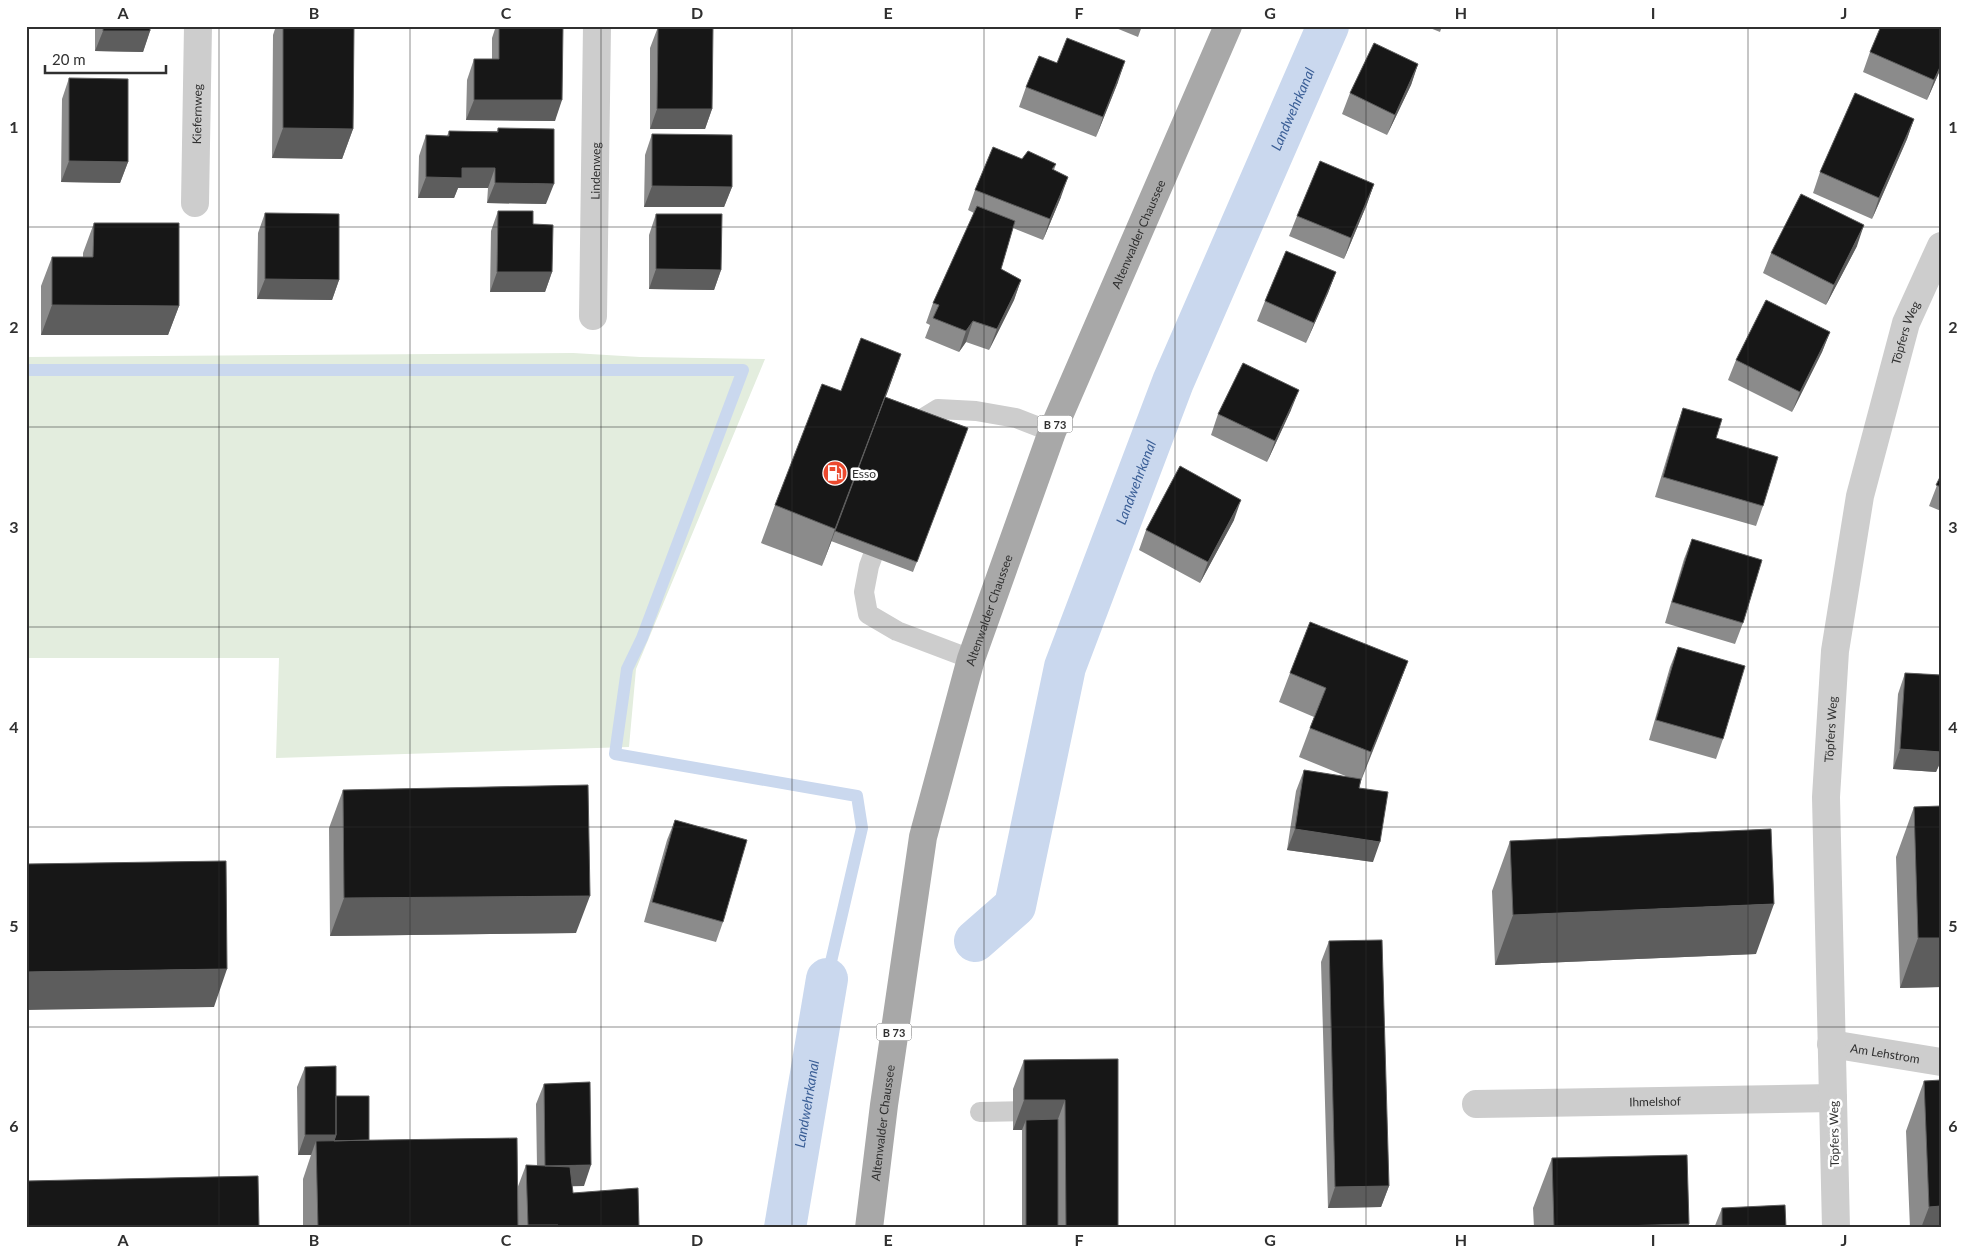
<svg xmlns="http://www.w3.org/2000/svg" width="1967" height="1254" font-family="Lato,sans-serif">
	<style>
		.green { fill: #e3edde }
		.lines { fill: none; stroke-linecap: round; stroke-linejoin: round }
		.stream { stroke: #cad8ee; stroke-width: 12 }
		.canal { stroke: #cad8ee; stroke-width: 42 }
		.service { stroke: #cdcdcd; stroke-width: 20 }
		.minor { stroke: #cdcdcd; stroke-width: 28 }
		.primary { stroke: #a8a8a8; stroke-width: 28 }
		.wall { fill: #8b8b8b }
		.shaded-wall { fill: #5d5d5d }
		.building { fill: #171717; stroke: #5d5d5d }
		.grid { fill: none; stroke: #303030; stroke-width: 1; stroke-opacity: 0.55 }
		.labels { text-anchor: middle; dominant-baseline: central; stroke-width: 5; stroke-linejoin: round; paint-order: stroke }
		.shield { fill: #fff; stroke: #6e6e6e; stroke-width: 1 }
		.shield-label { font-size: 11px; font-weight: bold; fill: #303030 }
		.street-label { font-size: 12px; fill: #303030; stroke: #fff }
		.poi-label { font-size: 12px; fill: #303030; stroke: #fff; text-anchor: start }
		.water-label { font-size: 14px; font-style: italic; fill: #3a5e96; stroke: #fff }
		.neatline { fill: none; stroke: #303030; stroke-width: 2 }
		.grid-label { font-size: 16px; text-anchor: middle; font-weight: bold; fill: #303030 }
	</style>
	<rect width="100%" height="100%" fill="#fff"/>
	<!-- green -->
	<path class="green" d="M573 353 640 357 765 359 636 669 629 747 276 758 279 658H26V357Z"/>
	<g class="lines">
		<!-- stream -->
		<path class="stream" d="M26 370H743L642 638 627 669 615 754 857 796 862 828 827 979"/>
		<!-- canal -->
		<g class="canal">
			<path id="s1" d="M975 941 1015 906 1065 667 1173 382 1328 26"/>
			<path id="s2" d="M785 1228 827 979"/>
		</g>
		<!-- service -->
		<path class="service" d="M918 436 925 417 938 409 976 411 1016 418 1052 432
			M882 531 869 566 864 592 868 614 897 631 971 659
			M980 1112 1040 1111"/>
		<!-- minor -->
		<g class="minor">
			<path id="s3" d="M195 203 198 26"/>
			<path id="s4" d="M593 316 597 26"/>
			<path id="s5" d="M1831 1044 1941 1062"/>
			<path id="s6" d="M1476 1104 1833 1098"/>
			<path id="s7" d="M1836 1228 1826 797 1835 651 1860 496 1906 323 1941 246"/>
		</g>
		<!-- primary -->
		<path class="primary" id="s8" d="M869 1228 884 1105 923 837 971 659 1052 432 1228 26"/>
	</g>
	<!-- wall -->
	<path class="wall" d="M95 26H150V31L143 52 95 51Z
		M276 26H354L353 129 342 159 272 158 273 35Z
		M496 26H563L555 121 466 120 467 80 474 59H492V38Z
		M1111 26H1142L1138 37Z
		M1425 26H1442L1440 32Z
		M1941 26V68L1927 100 1863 72 1870 52Z
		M658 27 712 109 705 129H650V48Z
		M1057 63 1118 82 1096 137 1019 107 1026 87Z
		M1418 64 1411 85 1387 135 1342 114 1350 93Z
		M69 78 128 162 120 183 61 182 62 99Z
		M1914 119 1907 139 1872 219 1813 193 1820 172Z
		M498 128 546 204 487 203 488 188H458L454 198H418L419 156 426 135 447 136 449 131H497Z
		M652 134 732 187 724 207H644L645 155Z
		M1022 159 1056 164 1054 170 1061 197 1043 240 1013 228 1001 269 1021 280 1014 300 989 350 966 342 959 352 925 338 930 325 926 323 933 303 974 213 968 210 975 190Z
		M1374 184 1367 204 1344 259 1289 236 1297 216Z
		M498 211 533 224 552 272 545 292H490L491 231Z
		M265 213 339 280 332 300 257 299 258 233Z
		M656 214 721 270 714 290 649 289V235Z
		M94 223 179 306 168 335H41V286L52 257H83V253Z
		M1857 246 1826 305 1763 273 1771 253Z
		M1336 272 1328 293 1306 343 1257 321 1265 301Z
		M1830 332 1822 352 1792 412 1728 380 1736 360Z
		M841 391 886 397 968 428 913 572 831 541 832 540 822 566 761 543 775 505Z
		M1683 408 1716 438 1763 506 1756 526 1655 497 1676 428Z
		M1291 410 1267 462 1211 435 1218 414Z
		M1941 475V511L1929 506Z
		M1234 520 1200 583 1139 550 1146 530Z
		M1692 539 1743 623 1735 644 1665 623 1684 559Z
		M1678 647 1723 739 1716 759 1649 740 1670 667Z
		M1408 661 1397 690 1361 781 1359 788 1373 862 1287 850 1296 791 1304 770 1348 777 1299 757 1314 717 1279 702 1290 673Z
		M1905 673 1941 675V763H1940L1936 772 1893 769 1898 694Z
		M343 790 576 933 330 936 329 828Z
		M1941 806V987L1900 988 1896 857 1914 807Z
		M675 820 723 922 716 942 644 922 667 840Z
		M1510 841 1756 954 1495 965 1492 891Z
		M1329 941 1389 1186 1381 1207 1328 1208 1321 962Z
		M1118 1059V1228H1022V1130H1013V1089L1024 1060Z
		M305 1067 336 1096 369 1140 517 1189 526 1165 537 1166 536 1104 544 1084 584 1186H572L573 1193 639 1228H303V1179L311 1155H298L297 1087Z
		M1924 1081 1941 1228H1910L1906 1131Z
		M1552 1158 1687 1228H1534L1533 1208Z
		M1722 1208 1786 1228H1714Z"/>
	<!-- shaded-wall -->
	<path class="shaded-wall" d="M103 31H150L143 52 95 51Z
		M1125 61 1118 82 1096 137 1103 117Z
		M1418 64 1411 85 1387 135 1395 115Z
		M1941 65V68L1927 100 1934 80Z
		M474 100H562L555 121 466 120Z
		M657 109H712L705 129H650Z
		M1914 119 1907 139 1872 219 1879 198Z
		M283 128 353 129 342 159 272 158Z
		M69 161 128 162 120 183 61 182Z
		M462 168H495L488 188H458L454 198H418L426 177Z
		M1068 177 1061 197 1043 240 1050 219Z
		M495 183 554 184 546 204 487 203Z
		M1374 184 1367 204 1344 259 1351 238Z
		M652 186 732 187 724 207H644Z
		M1864 225 1857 246 1826 305 1834 285Z
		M656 269 721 270 714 290 649 289Z
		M497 272H552L545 292H490Z
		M1336 272 1328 293 1306 343 1314 323Z
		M265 279 339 280 332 300 257 299Z
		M1021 280 1014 300 989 350 997 329Z
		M52 305 179 306 168 335H41Z
		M973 321 966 342 959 352 966 331Z
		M1830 332 1822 352 1792 412 1800 392Z
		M901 354 888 391 822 566 835 529Z
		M1299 390 1291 410 1267 462 1275 441Z
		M1241 500 1234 520 1200 583 1208 562Z
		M1408 661 1397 690 1360 782 1371 752Z
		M1900 749 1941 752V763H1940L1936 772 1893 769Z
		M1295 829 1380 842 1373 862 1287 850Z
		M590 896 576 933 330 936 344 898Z
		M1774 904 1756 954 1495 965 1513 915Z
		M1918 938H1941V987L1900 988Z
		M227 969 214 1007 26 1010V972Z
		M1024 1100H1065L1054 1130 1026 1120 1022 1130H1013Z
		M305 1135H336L333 1145 316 1141 311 1155H298Z
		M591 1165 584 1186 538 1187 545 1166Z
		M1389 1186 1381 1207 1328 1208 1335 1187Z
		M1941 1206V1228H1921L1929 1207Z
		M1689 1224 1687 1228H1553Z
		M528 1225H558L557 1228H527Z"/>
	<!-- building -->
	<path class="building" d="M103 26H150V31H103Z
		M283 26H354L353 129 283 128Z
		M499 26H563L562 100H474V59H499Z
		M1881 26H1941V65L1934 80 1870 52Z
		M658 27H713L712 109H657Z
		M1067 38 1125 61 1103 117 1026 87 1039 56 1057 63Z
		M1374 43 1418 64 1395 115 1350 93Z
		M69 78 128 79V162L69 161Z
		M1855 93 1914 119 1879 198 1820 172Z
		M498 128 554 129V184L495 183V168H462V178L426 177V135L449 136V131L498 132Z
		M652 134 732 135V187L652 186Z
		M993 147 1022 159 1028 151 1056 164 1052 169 1068 177 1050 219 975 190Z
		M1320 161 1374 184 1351 238 1297 216Z
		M1801 194 1864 225 1834 285 1771 253Z
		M977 206 1015 221 1001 269 1021 280 997 329 973 321 966 331 933 318 939 305 933 303Z
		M498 211H533V224L553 225 552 272H497Z
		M265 213 339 214V280L265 279Z
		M656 214H722L721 270 656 269Z
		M94 223H179V306L52 305V257H93Z
		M1286 251 1336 272 1314 323 1265 301Z
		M1766 300 1830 332 1800 392 1736 360Z
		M861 338 901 354 835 529 775 505 822 384 841 391Z
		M1243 363 1299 390 1275 441 1218 414Z
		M885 397 968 428 917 562 835 531Z
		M1683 408 1722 419 1716 438 1778 457 1763 506 1663 477Z
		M1180 466 1241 500 1208 562 1146 530Z
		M1941 475V487L1936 485Z
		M1692 539 1762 560 1743 623 1672 602Z
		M1310 622 1408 661 1371 752 1310 728 1326 688 1290 673Z
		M1678 647 1745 666 1723 739 1656 720Z
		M1905 673 1941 675V752L1900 749Z
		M1304 770 1361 779 1359 788 1388 792 1380 842 1295 829Z
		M588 785 590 896 344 898 343 790Z
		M1941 806V938H1918L1914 807Z
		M675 820 747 840 723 922 652 902Z
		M1771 829 1774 904 1513 915 1510 841Z
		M226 861 227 969 26 972V864Z
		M1382 940 1389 1186 1335 1187 1329 941Z
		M1118 1059V1228H1066L1065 1100H1024V1060Z
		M336 1066V1135H305V1067Z
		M1941 1080V1206L1929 1207 1924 1081Z
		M590 1082 591 1165 545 1166 544 1084Z
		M336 1096H369V1140L334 1141 336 1135Z
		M1058 1119V1228H1026V1120Z
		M517 1138 518 1228H318L316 1141Z
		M1687 1155 1689 1224 1554 1228 1552 1158Z
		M526 1165 570 1167 573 1193 638 1188 639 1228H558V1225H528Z
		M258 1176 259 1228H26V1181Z
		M1785 1205 1786 1228H1722V1208Z"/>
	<!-- grid -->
	<path class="grid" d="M219 26V1228M410 26V1228M601 26V1228M792 26V1228M984 26V1228M1175 26V1228M1366 26V1228M1557 26V1228M1748 26V1228M26 227H1941M26 427H1941M26 627H1941M26 827H1941M26 1027H1941"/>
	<!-- icons -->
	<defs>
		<symbol id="fuel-disc" viewBox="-11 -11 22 22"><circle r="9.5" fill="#eb492e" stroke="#fff"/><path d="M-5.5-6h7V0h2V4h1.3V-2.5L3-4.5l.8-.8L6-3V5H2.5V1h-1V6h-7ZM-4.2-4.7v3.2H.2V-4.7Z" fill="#fff"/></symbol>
	</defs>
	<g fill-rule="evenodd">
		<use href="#fuel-disc" x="821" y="459" width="28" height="28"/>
	</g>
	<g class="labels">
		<!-- shield labels -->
		<g class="shield">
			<rect x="1037.5" y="415.5" width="35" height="17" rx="4"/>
			<rect x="876.5" y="1023.5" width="35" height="17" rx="4"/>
		</g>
		<g class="shield-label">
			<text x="1055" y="424">B 73</text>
			<text x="894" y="1032">B 73</text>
		</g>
		<!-- street labels -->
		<g class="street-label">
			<text stroke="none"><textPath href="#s3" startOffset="89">Kiefernweg</textPath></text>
			<text stroke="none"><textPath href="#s4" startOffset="145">Lindenweg</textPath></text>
			<text stroke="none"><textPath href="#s8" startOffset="1036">Altenwalder Chaussee</textPath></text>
			<text stroke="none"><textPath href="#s7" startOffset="904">Töpfers Weg</textPath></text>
			<text stroke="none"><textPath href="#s8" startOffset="631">Altenwalder Chaussee</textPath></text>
			<text stroke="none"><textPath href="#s7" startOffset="499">Töpfers Weg</textPath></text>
			<text stroke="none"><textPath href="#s5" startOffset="55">Am Lehstrom</textPath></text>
			<text stroke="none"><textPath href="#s6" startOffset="179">Ihmelshof</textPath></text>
			<text stroke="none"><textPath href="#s8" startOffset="106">Altenwalder Chaussee</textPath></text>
			<text transform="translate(1834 1134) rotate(-91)">Töpfers Weg</text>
		</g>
		<!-- poi labels -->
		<g class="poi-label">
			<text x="852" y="473">Esso</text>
		</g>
		<!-- water labels -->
		<g class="water-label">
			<text stroke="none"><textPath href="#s1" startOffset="900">Landwehrkanal</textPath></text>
			<text stroke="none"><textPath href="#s1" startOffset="495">Landwehrkanal</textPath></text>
			<text stroke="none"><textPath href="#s2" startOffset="126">Landwehrkanal</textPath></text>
		</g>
	</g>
	<!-- border -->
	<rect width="1967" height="1254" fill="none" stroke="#ffffff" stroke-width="55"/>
	<!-- scale -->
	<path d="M45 65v8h121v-8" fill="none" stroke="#303030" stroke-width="2.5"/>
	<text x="52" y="65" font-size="15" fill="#303030" stroke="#ffffff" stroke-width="4" paint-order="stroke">20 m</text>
	<rect x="28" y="28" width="1912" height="1198" class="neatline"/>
	<g class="grid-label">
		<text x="123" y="19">A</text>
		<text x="314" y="19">B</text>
		<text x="506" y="19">C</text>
		<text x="697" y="19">D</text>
		<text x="888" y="19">E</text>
		<text x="1079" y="19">F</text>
		<text x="1270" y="19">G</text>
		<text x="1461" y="19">H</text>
		<text x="1653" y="19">I</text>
		<text x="1844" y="19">J</text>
		<text x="14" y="133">1</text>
		<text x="1953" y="133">1</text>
		<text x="14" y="333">2</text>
		<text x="1953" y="333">2</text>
		<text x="14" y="533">3</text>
		<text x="1953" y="533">3</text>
		<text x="14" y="733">4</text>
		<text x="1953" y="733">4</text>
		<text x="14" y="932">5</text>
		<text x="1953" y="932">5</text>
		<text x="14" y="1132">6</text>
		<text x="1953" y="1132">6</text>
		<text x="123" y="1246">A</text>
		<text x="314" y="1246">B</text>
		<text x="506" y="1246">C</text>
		<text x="697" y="1246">D</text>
		<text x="888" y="1246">E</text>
		<text x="1079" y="1246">F</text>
		<text x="1270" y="1246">G</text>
		<text x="1461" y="1246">H</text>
		<text x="1653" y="1246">I</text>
		<text x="1844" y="1246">J</text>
	</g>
</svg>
